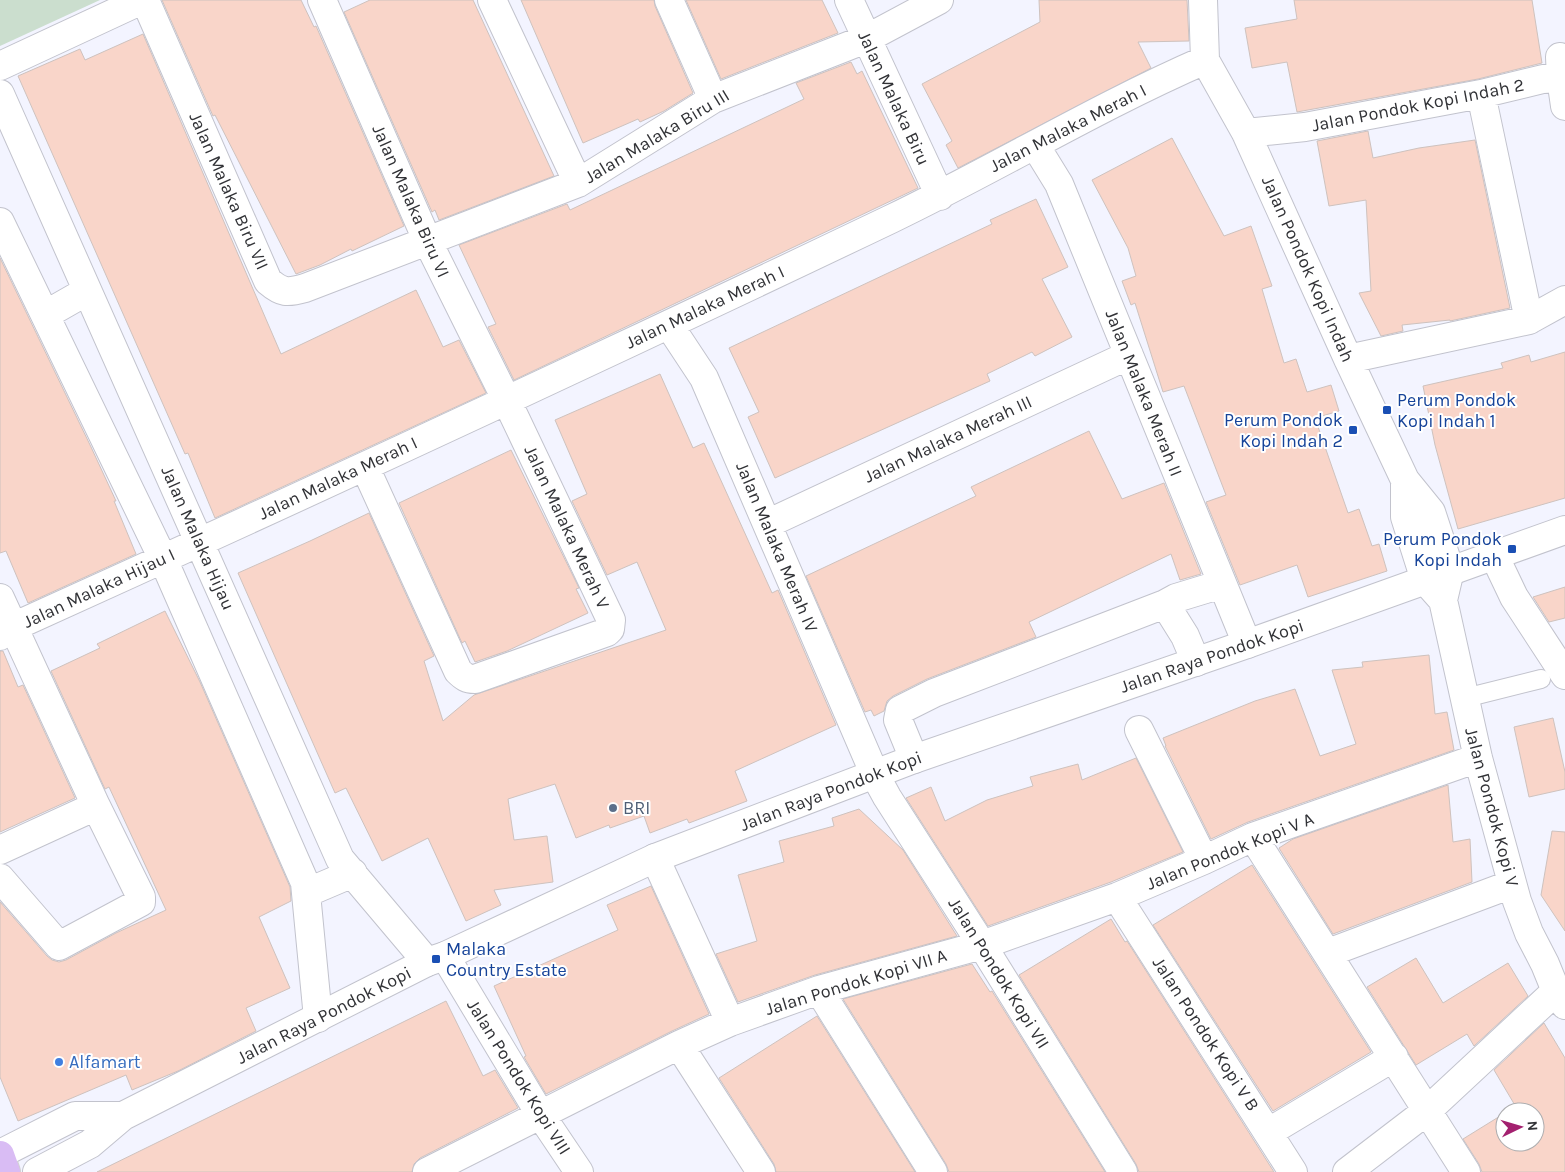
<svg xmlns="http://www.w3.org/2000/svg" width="1565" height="1172" font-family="Karla,sans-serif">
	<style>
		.green { fill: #cbdece }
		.building { fill: #f9d5c9; stroke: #cec2be }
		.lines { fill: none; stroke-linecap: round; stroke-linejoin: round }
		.service-casing { stroke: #c2c3cd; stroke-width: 20 }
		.minor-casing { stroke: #c2c3cd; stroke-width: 30 }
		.secondary-casing { stroke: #c2c3cd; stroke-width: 30 }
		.primary-casing { stroke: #d2d2d3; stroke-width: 30 }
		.service { stroke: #fff; stroke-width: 18 }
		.minor { stroke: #fff; stroke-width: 28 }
		.secondary { stroke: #fff; stroke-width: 28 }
		.primary { stroke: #d9bcf4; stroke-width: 28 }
		.transit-dot { fill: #1a4fb4; stroke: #fff; stroke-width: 2 }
		.service-dot { fill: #5c6f8a; stroke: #fff; stroke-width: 2 }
		.shop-dot { fill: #3f7fe0; stroke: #fff; stroke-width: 2 }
		.labels { text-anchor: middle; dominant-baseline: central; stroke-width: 4; stroke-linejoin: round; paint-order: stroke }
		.street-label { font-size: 18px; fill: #313236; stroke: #fff }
		.transit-label { font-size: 18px; fill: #164399; stroke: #fff; text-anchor: start }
		.service-label { font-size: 18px; fill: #4e5e75; stroke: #fff; text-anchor: start }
		.shop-label { font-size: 18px; fill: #366cbe; stroke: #fff; text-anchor: start }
	</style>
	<rect width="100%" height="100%" fill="#f3f4ff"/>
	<!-- green -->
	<path class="green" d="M0 0H100L0 46Z"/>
	<!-- building -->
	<path class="building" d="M162 0H301L314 27 316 26 404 226 352 251 351 249 320 265 296 274 215 115 213 116Z
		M370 0H473L554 176 439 220 435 210 432 212 344 12Z
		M521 0H654L655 6 693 93 664 111 640 122 638 119 583 143Z
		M686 0H822L838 33 721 79Z
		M1039 0H1187L1189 41 1138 42 1151 68 958 168 946 145 952 141 922 84 1040 22Z
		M1294 0H1532L1542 63 1478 79 1297 112 1287 62 1252 68 1245 28 1297 19Z
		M143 34 281 354 416 290 443 347 459 340 486 393 215 518 188 453 185 454 18 76 80 49 85 60Z
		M851 62 857 74 862 71 918 188 514 380 488 327 496 324 459 245 567 204 570 210 804 99 796 83Z
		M1368 131 1373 158 1419 148 1475 140 1510 308 1450 321V320L1402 325 1403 331 1381 336 1359 293 1371 291 1366 200 1329 206 1317 141Z
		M1172 138 1224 236 1251 226 1272 286 1262 289 1284 363 1296 359 1307 392 1331 385 1339 411 1315 418 1348 513 1359 509 1372 546 1379 544 1387 571 1308 597 1297 565 1240 585 1206 502 1226 495 1184 386 1163 392 1135 303 1131 305 1122 281 1136 276 1128 248 1092 180Z
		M1036 199 1068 267 1042 279 1072 337 1035 356 1032 352 987 374 990 381 775 478 748 417 759 412 729 348 992 224 990 220Z
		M0 258 91 447 116 501H114L136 554 28 603 6 551 0 553Z
		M1565 352V498L1458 529 1435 445 1423 386 1503 368 1501 363 1529 355 1531 362Z
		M660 374 693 448 704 443 772 593 778 590 836 725 735 771 747 801 689 823 687 819 650 833 644 816 610 828 609 825 576 838 555 784 508 799 514 840 547 836 553 882 494 890 501 905 466 921 428 838 382 861 346 788 335 793 238 573 310 541 369 513 434 656 424 661 443 721 474 695 666 630 637 562 607 575 572 501 587 494 555 420Z
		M1089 431 1122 499 1164 483 1201 574 1180 580 1171 554 1029 622 1036 637 927 679 893 696 887 701 884 711 874 716 871 710 865 712 806 576 976 496 971 487Z
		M511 450 579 588 576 589 588 613 507 651 475 662 465 641 462 643 399 503Z
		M1565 587V618L1549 622 1533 597Z
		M165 611 200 682 290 887 291 901 259 917 290 988 246 1008 256 1031 178 1071 132 1090 126 1075 18 1121 0 1077V902L47 956 52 960 59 962 66 960 116 933 166 910 109 787 105 789 51 671 100 648 97 644Z
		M0 651H3L18 687 23 685 75 798 0 832Z
		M1429 655 1435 714 1447 712 1454 750 1248 822 1211 839 1165 746H1166L1163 738 1255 701 1295 689 1320 756 1356 744 1332 670 1363 667 1362 662Z
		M1553 718 1565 772V789L1529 797 1514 727Z
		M1136 758 1183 852 1111 882 988 926 906 798 931 787 945 821 987 800 1033 786 1030 777 1078 764 1082 780Z
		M1448 785 1453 842 1470 839 1472 882 1333 934 1279 848 1293 839Z
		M859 809 903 850 957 936 815 975 738 1002 716 954 757 941 738 875 784 862 779 841 834 826 832 818Z
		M1552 831 1565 832V931L1541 895Z
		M1252 865 1371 1052 1273 1111 1153 925Z
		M651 886 709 1014 672 1031 546 1094 524 1057 526 1056 494 986 618 930 607 905Z
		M1111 919 1125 942 1127 941 1274 1172H1139L1136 1164 1019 975Z
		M1416 958 1443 1003 1508 963 1528 996 1474 1046 1467 1034 1416 1065 1367 987Z
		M972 964 990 992 992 991 1105 1172H949L946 1164 843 999Z
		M446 1001 483 1076 495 1070 518 1108 420 1158 414 1164 412 1172H97Z
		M817 1016 915 1172H776L774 1164 719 1078Z
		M1544 1023 1565 1058V1172H1482L1479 1164 1463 1139 1505 1113V1142H1535V1112H1507L1516 1107 1494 1070Z"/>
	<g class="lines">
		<defs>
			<path id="service" d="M1465 698 1541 679"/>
			<path id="minor" d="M145 0 268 281C282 293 287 293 305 288L578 183 713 99 866 39 939 0
				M322 0 427 240 506 399 611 620 610 629 607 632 475 679C467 679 464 677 458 671L365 467
				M492 0 578 183
				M669 0 713 99
				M849 0 940 196
				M1203 0 1205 60 1246 133 1348 359 1405 480 1431 512 1450 570 1443 600 1447 618 1478 758 1517 901 1529 933 1545 964 1556 991 1565 1005
				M1560 57 1561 78 1565 106
				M0 66 142 0
				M0 94 340 859 427 962
				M1481 94 1529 320
				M1246 133 1305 127 1481 94 1543 79 1561 78
				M1035 145 1059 184 1247 644
				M0 222 163 559 305 883 318 1018
				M45 315 87 291
				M669 325 704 378 875 775 887 797 982 945 1123 1172
				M1348 359 1529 320 1565 300
				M1405 480V517L1425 580 1440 597
				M767 524 1129 355
				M1494 555 1514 597 1565 675
				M0 598 96 806 141 897V902L59 946 0 878
				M1165 604 1185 636 1196 662
				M0 636 13 627C307 494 600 358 891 219 997 168 1097 107 1205 60
				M1139 730 1204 860
				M914 759 898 720 900 710 934 693 1165 604 1176 598 1222 584
				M1253 837 1466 1172
				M0 850 96 806
				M655 858 730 1022
				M306 893 353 873
				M1117 897 1293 1172
				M1328 953 1512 884
				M445 956 540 1114 579 1172
				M819 990 933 1172
				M679 1045 761 1172
				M1269 1132 1394 1057
				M427 1172 679 1045 730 1022 819 990 982 945 1117 897 1204 860 1253 837 1478 758
				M1347 1172 1428 1110 1556 991"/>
			<path id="secondary" d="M0 1154 75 1116H123
				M37 1172 90 1144 123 1116 427 962 445 956 655 858 914 759 1247 644 1565 530"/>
			<path id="primary" d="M0 1155 6 1172"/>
		</defs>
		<!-- service casing -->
		<use href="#service" class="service-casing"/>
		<!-- minor casing -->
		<use href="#minor" class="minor-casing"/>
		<!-- secondary casing -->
		<use href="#secondary" class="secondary-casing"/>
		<!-- primary casing -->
		<use href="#primary" class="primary-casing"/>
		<!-- service -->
		<use href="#service" class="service"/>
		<!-- minor -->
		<use href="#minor" class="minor"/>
		<!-- secondary -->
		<use href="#secondary" class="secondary"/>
		<!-- primary -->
		<use href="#primary" class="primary"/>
	</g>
	<!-- markers -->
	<g class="transit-dot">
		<rect x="1382" y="405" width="10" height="10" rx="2.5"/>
		<rect x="1348" y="425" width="10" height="10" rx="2.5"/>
		<rect x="1507" y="544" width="10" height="10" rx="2.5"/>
		<rect x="431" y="954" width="10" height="10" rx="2.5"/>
	</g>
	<circle class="service-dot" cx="613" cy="808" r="5"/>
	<circle class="shop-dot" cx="59" cy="1062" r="5"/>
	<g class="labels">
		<!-- street labels -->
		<g class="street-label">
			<text transform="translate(894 98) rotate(65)">Jalan Malaka Biru</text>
			<text transform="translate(1418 105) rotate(-11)">Jalan Pondok Kopi Indah 2</text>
			<text transform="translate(1068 128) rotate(-27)">Jalan Malaka Merah I</text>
			<text transform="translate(657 136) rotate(-31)">Jalan Malaka Biru III</text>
			<text transform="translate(229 191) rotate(66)">Jalan Malaka Biru VII</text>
			<text transform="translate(411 201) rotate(66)">Jalan Malaka Biru VI</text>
			<text transform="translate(1308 269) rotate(66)">Jalan Pondok Kopi Indah</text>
			<text transform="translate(705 307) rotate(-25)">Jalan Malaka Merah I</text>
			<text transform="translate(1144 393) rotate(68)">Jalan Malaka Merah II</text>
			<text transform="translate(948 439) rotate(-25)">Jalan Malaka Merah III</text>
			<text transform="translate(338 478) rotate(-25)">Jalan Malaka Merah I</text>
			<text transform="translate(567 527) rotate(65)">Jalan Malaka Merah V</text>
			<text transform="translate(198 538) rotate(66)">Jalan Malaka Hijau</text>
			<text transform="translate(777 547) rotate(67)">Jalan Malaka Merah IV</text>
			<text transform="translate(99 588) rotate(-25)">Jalan Malaka Hijau I</text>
			<text transform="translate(1212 656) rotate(-19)">Jalan Raya Pondok Kopi</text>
			<text transform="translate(831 791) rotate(-21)">Jalan Raya Pondok Kopi</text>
			<text transform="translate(1492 807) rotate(75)">Jalan Pondok Kopi V</text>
			<text transform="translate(1230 851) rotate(-22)">Jalan Pondok Kopi V A</text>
			<text transform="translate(999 973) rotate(58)">Jalan Pondok Kopi VII</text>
			<text transform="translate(856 982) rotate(-17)">Jalan Pondok Kopi VII A</text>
			<text transform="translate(324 1015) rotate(-27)">Jalan Raya Pondok Kopi</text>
			<text transform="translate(1206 1034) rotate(57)">Jalan Pondok Kopi V B</text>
			<text transform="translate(519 1077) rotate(58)">Jalan Pondok Kopi VIII</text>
		</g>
		<!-- transit labels -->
		<g class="transit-label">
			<text x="1397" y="400">Perum Pondok<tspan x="1397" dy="21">Kopi Indah 1</tspan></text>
			<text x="1343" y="420" text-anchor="end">Perum Pondok<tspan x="1343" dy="21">Kopi Indah 2</tspan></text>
			<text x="1502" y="539" text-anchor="end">Perum Pondok<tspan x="1502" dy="21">Kopi Indah</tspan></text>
			<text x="446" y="949">Malaka<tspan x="446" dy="21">Country Estate</tspan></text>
		</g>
		<!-- service labels -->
		<g class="service-label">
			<text x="623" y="808">BRI</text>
		</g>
		<!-- shop labels -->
		<g class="shop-label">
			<text x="69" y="1062">Alfamart</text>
		</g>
	</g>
	<!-- north arrow -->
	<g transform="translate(1520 1127) rotate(85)"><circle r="24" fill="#ffffff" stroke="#adadaf"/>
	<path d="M0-4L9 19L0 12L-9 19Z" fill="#a3206f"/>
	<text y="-8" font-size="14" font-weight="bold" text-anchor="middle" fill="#313236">N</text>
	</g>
</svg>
